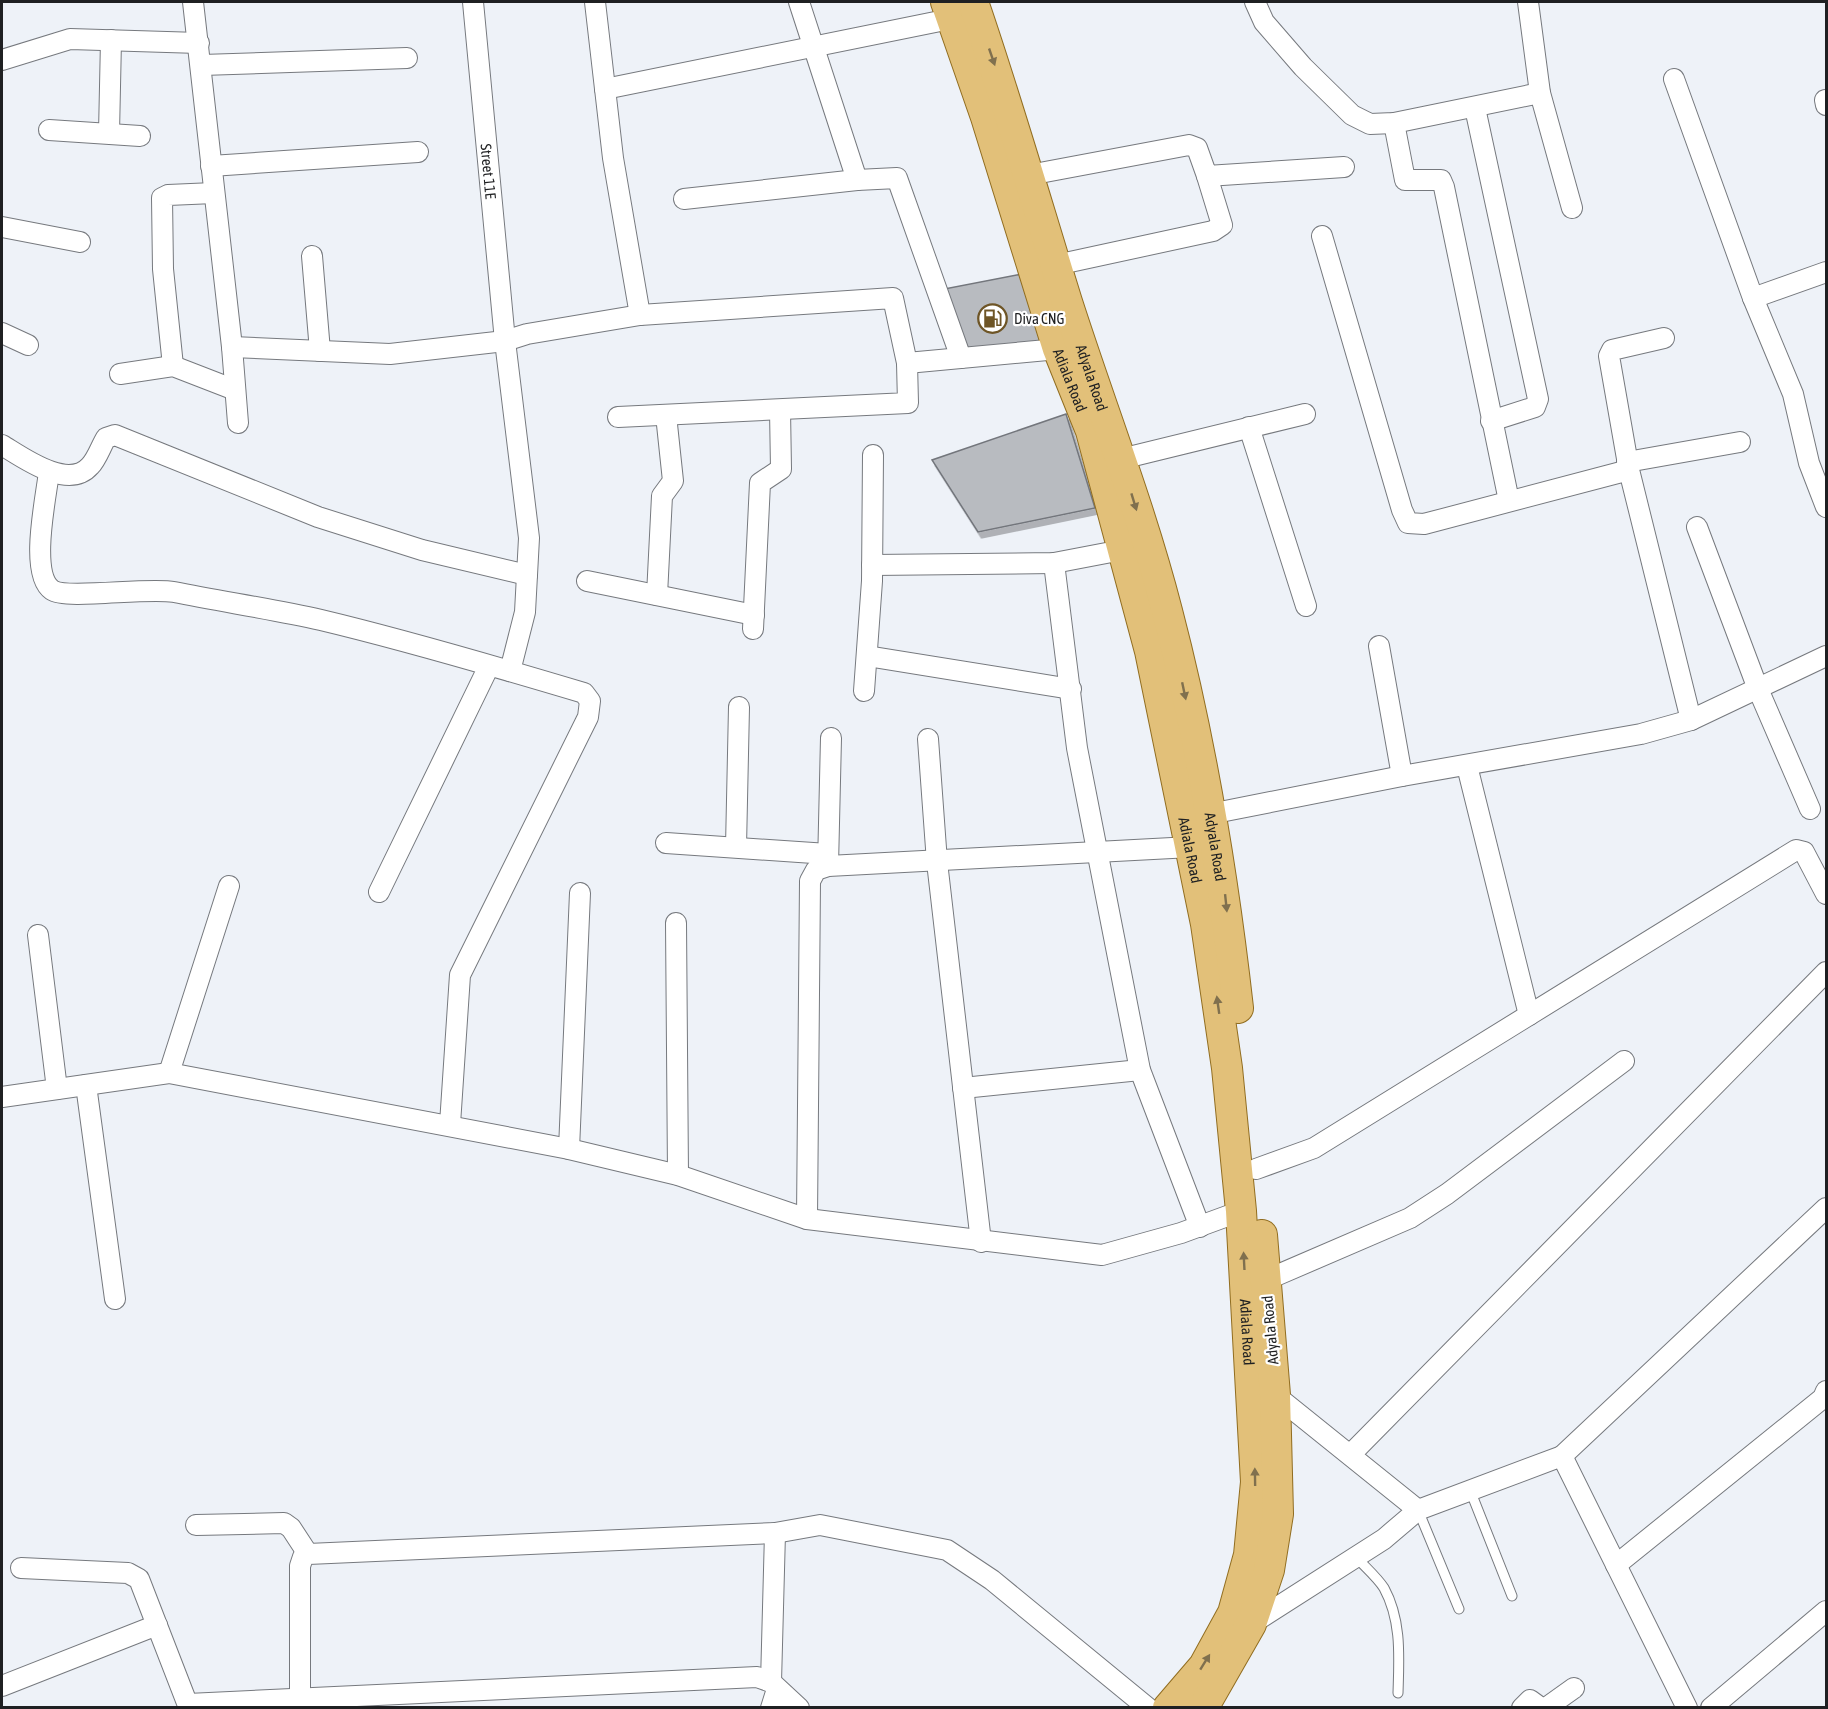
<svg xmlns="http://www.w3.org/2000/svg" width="1828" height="1709" font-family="'Asap Condensed',sans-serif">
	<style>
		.building { fill: #b8bbc0; stroke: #73767c; stroke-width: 1.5; filter: url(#shadow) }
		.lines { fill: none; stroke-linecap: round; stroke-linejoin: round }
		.lane-casing { stroke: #76797e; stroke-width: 11 }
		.street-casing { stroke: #76797e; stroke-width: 22 }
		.primary-casing { stroke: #916d20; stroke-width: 32 }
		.lane { stroke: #fff; stroke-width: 9 }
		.street { stroke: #fff; stroke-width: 20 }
		.primary { stroke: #e2c079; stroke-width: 30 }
		.oneway { fill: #80704e }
		.labels { text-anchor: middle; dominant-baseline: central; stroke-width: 4.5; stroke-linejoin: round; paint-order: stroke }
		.street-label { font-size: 15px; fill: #1f2022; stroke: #fff }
		.poi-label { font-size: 15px; fill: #1f2022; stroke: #fff; text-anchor: start }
	</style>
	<defs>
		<filter id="shadow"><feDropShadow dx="3.5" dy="6" stdDeviation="0" flood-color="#0004"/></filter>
	</defs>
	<rect width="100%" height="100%" fill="#eef2f8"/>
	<!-- building -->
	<path class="building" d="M1022 274 1044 345 963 352 939 290Z
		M1066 414 1095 508 978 532 932 460Z"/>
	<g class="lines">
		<defs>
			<path id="lane" d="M1470 1490 1512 1596
				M1418 1510 1459 1609
				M1356 1557C1365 1567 1377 1577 1384 1588 1402 1621 1399 1658 1398 1693"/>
			<g id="street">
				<path d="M193 2 232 347 238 423"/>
				<path id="s1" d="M473 2 505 341 529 538 525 612 510 671"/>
				<path d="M595 2 613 158 640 315"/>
				<path d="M799 2 857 180"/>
				<path d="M1255 2 1264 22 1303 67 1352 115 1370 124 1394 123 1540 93"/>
				<path d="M1528 2 1540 93 1572 208"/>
				<path d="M2 60 70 39 199 43"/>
				<path d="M202 65 407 58"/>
				<path d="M1674 79 1753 298 1793 394 1809 463 1826 507"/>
				<path d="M605 89 950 19"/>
				<path d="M1825 100 1826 105"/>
				<path d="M1475 108 1538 399 1535 407 1491 421"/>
				<path d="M1394 123 1405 180H1441L1444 187 1509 501"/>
				<path d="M49 130 140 136"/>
				<path d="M109 133 111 40"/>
				<path d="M211 166 418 152"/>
				<path d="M1029 175 1189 145 1197 148 1207 176 1344 167"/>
				<path d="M684 199 857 180 897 178 961 358"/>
				<path d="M2 227 80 242"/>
				<path d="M1322 236 1402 510 1408 523 1424 524 1629 470"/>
				<path d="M312 256 320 351"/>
				<path d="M1056 265 1213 231 1222 225 1207 176"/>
				<path d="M1753 298 1826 272"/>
				<path d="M2 333 28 345"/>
				<path d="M1664 338 1612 350 1609 356 1629 470 1691 720"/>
				<path d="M232 347 390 354 505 341 527 334 640 315 893 298 907 363 908 403 618 417"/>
				<path d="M907 363 1058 349"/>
				<path d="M173 366 163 269 162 198 168 195 214 193"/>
				<path d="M120 374 173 366 235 390"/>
				<path d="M1249 427 1306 606"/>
				<path d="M2 445C22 457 68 491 90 466 97 459 101 446 106 438L115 435 318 517 422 550 527 575"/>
				<path d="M1121 459 1305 414"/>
				<path d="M1627 462 1740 442"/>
				<path d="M49 472C46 498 29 574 52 590 66 600 147 587 174 592 223 602 273 609 321 620 409 641 497 667 584 693L590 701 588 717 460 975 450 1124"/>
				<path d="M1697 527 1758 689 1810 809"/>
				<path d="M1054 563 1077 748 1140 1070 1200 1227"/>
				<path d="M872 565 1054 563 1122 550"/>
				<path d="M587 581 754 615"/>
				<path d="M657 595 662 496 673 481 666 415"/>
				<path d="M753 629 760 483 781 469 780 410"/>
				<path d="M1379 646 1402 776"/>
				<path d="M867 656 1071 689"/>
				<path d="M864 691 872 581 873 455"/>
				<path d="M928 739 937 862 981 1242"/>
				<path d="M1467 766 1529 1015"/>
				<path d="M1210 814 1402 776 1641 734 1691 720 1826 656"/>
				<path d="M666 843 828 854"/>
				<path d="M736 847 739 707"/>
				<path d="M828 866 831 738"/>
				<path d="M379 892 489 666"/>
				<path d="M676 923 678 1175"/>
				<path d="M38 935 57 1089"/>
				<path d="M169 1073 229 886"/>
				<path d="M86 1085 115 1299"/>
				<path d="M963 1088 1140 1070"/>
				<path d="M2 1097 169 1073 569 1149 678 1175 807 1219 1102 1255 1181 1233 1241 1211"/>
				<path d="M569 1149 580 893"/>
				<path d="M1256 1169 1314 1148 1796 850 1804 852 1826 894"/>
				<path d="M807 1219 810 881 816 870 828 866 1191 847"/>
				<path d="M1266 1280 1410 1218 1447 1194 1624 1061"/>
				<path d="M1275 1395 1418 1510"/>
				<path d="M1351 1454 1826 972"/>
				<path d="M1562 1456 1826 1208"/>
				<path d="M196 1525 284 1523 291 1528 308 1554"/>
				<path d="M1616 1565 1823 1398 1826 1391"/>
				<path d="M21 1568 128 1573 139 1579 189 1708"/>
				<path d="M1251 1624 1384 1539 1418 1510 1562 1456 1687 1708"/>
				<path d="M771 1682 775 1533"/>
				<path d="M2 1686 157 1625"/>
				<path d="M300 1698V1566L303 1557 308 1554 775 1533 820 1525 947 1550 992 1580 1148 1708"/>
				<path d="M188 1704 757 1677 771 1682 799 1708"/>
				<path d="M771 1708 777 1689"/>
				<path d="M1522 1708 1530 1700 1541 1708"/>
				<path d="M1546 1708 1574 1688"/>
				<path d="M1711 1708 1826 1611"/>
			</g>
			<g id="primary">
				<path id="s2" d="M946 2 986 117 1058 349 1091 431 1150 651 1206 924 1227 1068 1241 1211 1256 1482 1249 1555 1233 1613 1204 1666 1168 1708"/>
				<path id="s3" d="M973 2C1007 101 1036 202 1067 302 1100 405 1140 506 1167 611 1201 741 1223 875 1238 1008"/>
				<path d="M1203 1708 1251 1624 1269 1570 1278 1514 1275 1395 1262 1235"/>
			</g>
		</defs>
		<!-- lane casing -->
		<use href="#lane" class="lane-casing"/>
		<!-- street casing -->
		<use href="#street" class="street-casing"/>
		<!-- primary casing -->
		<use href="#primary" class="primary-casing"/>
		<!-- lane -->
		<use href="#lane" class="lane"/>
		<!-- street -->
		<use href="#street" class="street"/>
		<!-- primary -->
		<use href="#primary" class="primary"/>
	</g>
	<!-- one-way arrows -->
	<defs><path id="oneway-solid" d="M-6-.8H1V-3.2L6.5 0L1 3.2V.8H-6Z" transform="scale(1.5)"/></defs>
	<g class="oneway">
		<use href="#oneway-solid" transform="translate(992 57) rotate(71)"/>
		<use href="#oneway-solid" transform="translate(1134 502) rotate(73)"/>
		<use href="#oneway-solid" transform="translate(1184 691) rotate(78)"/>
		<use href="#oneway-solid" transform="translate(1226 903) rotate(84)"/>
		<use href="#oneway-solid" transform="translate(1218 1005) rotate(-98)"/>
		<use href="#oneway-solid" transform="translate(1244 1261) rotate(-93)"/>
		<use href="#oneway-solid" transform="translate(1255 1477) rotate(-91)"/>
		<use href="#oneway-solid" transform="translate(1205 1662) rotate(-58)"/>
	</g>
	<!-- icons -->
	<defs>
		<symbol id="fuel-ring" viewBox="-11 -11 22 22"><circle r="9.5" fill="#fff" stroke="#6e5526" stroke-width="1.5"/><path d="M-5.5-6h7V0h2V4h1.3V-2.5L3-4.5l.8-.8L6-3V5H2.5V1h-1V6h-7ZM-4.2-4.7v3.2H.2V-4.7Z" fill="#6e5526"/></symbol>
	</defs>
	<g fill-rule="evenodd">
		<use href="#fuel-ring" x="976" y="302" width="33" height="33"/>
	</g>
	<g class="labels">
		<!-- street labels -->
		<g class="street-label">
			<text stroke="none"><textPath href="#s1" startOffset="170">Street 11E</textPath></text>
			<text stroke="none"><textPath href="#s3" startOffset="394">Adyala Road</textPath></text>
			<text stroke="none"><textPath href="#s2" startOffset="398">Adiala Road</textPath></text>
			<text stroke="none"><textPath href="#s3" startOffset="880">Adyala Road</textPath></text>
			<text stroke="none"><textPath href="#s2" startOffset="884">Adiala Road</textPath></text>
			<text transform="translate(1270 1330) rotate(-95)">Adyala Road</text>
			<text stroke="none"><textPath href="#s2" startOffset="1370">Adiala Road</textPath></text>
		</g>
		<!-- poi labels -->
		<g class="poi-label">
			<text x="1014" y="318">Diva CNG</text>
		</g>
	</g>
	<!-- border -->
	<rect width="1828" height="1709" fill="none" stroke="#1f2022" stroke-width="6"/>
</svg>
